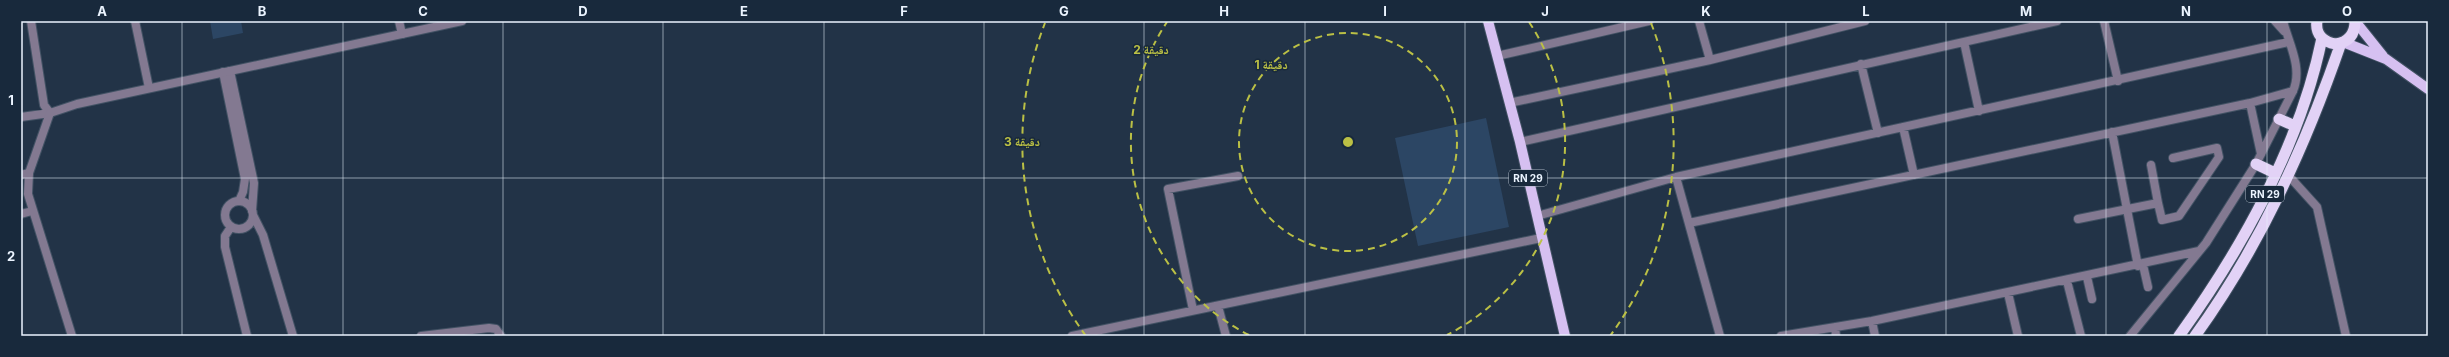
<svg xmlns="http://www.w3.org/2000/svg" width="2449" height="357" font-family="Inter,'Noto Naskh Arabic',sans-serif">
	<style>
		.green { fill: #2c4664 }
		.lines { fill: none; stroke-linecap: round; stroke-linejoin: round }
		.minor-casing { stroke: #425264; stroke-width: 10 }
		.tertiary-casing { stroke: #425264; stroke-width: 10 }
		.primary-casing { stroke: #425264; stroke-width: 12 }
		.trunk-casing { stroke: #425264; stroke-width: 13 }
		.minor { stroke: #837991; stroke-width: 8 }
		.tertiary { stroke: #837991; stroke-width: 8 }
		.primary { stroke: #d6c0f1; stroke-width: 10 }
		.trunk { stroke: #e2d2f6; stroke-width: 11 }
		.grid { fill: none; stroke: #ebf4ff; stroke-width: 1; stroke-opacity: 0.55 }
		.ring { fill: none; stroke: #bbc045; stroke-width: 2; stroke-dasharray: 7 5 }
		.labels { text-anchor: middle; dominant-baseline: central; stroke-width: 3; stroke-linejoin: round; paint-order: stroke }
		.shield { fill: #18293c; stroke: #acb7c4; stroke-width: 1 }
		.shield-label { font-size: 10px; font-weight: bold; fill: #ebf4ff }
		.centre { fill: #bbc045; stroke: #18293c; stroke-width: 2 }
		.ring-label { font-size: 12px; text-anchor: middle; font-weight: bold; fill: #bbc045; stroke: #18293c; stroke-width: 3; stroke-linejoin: round; paint-order: stroke }
		.neatline { fill: none; stroke: #ebf4ff; stroke-width: 1.5 }
		.grid-label { font-size: 13px; text-anchor: middle; font-weight: bold; fill: #ebf4ff }
	</style>
	<rect width="100%" height="100%" fill="#223347"/>
	<!-- green -->
	<path class="green" d="M210 21H241L243 33 213 39Z
		M1486 118 1509 227 1418 246 1395 138Z"/>
	<g class="lines">
		<defs>
			<path id="minor" d="M135 21 149 88
				M399 21 402 34
				M1699 21 1710 60
				M2104 21 2118 81
				M2275 21 2284 31
				M1964 42 1979 111
				M1497 56 1649 21
				M1861 64 1878 133
				M230 71 254 183 252 211
				M223 72 245 179 243 192 239 201
				M1509 103 1710 60 1865 21
				M2250 103 2261 154
				M21 117 50 113 44 105 31 21
				M1903 127 1914 175
				M2112 132 2138 266
				M1520 142 2057 21
				M2151 165 2158 203
				M21 175 29 173
				M2289 176 2317 207 2346 336
				M1676 177 1720 336
				M225 215a14 14 0 1 1 28 0a14 14 0 1 1-28 0Z
				M21 214 32 211
				M253 215 263 235 293 336
				M1537 216 1676 177 2289 42
				M2078 219 2158 203 2162 220 2179 216 2219 157 2217 148 2173 158
				M1689 223 2250 103 2293 91
				M231 227 225 236V247L247 336
				M2143 265 2148 287
				M2087 277 2092 299
				M2067 281 2081 336
				M2008 293 2018 336
				M1218 306 1226 336
				M1193 310 1168 189 1238 176
				M1872 321 1875 336
				M1835 327 1836 336
				M421 336 489 328 496 329 501 336
				M1072 336 1541 238
				M1781 336 1872 321 2199 251
				M2130 336 2206 243 2256 164 2293 91C2303 68 2289 44 2283 21"/>
			<path id="tertiary" d="M72 336 28 194 29 173 50 113 77 104 462 21"/>
			<path id="primary" d="M1488 21 1520 142 1565 336
				M2355 21 2383 56
				M2343 42 2386 59 2428 89"/>
			<path id="trunk" d="M2317 21C2315 34 2323 42 2336 44 2349 42 2355 34 2355 21
				M2279 119 2295 126
				M2256 164 2275 173
				M2179 336C2243 247 2300 146 2322 38
				M2195 336C2260 246 2305 147 2341 43"/>
		</defs>
		<!-- minor casing -->
		<use href="#minor" class="minor-casing"/>
		<!-- tertiary casing -->
		<use href="#tertiary" class="tertiary-casing"/>
		<!-- primary casing -->
		<use href="#primary" class="primary-casing"/>
		<!-- trunk casing -->
		<use href="#trunk" class="trunk-casing"/>
		<!-- minor -->
		<use href="#minor" class="minor"/>
		<!-- tertiary -->
		<use href="#tertiary" class="tertiary"/>
		<!-- primary -->
		<use href="#primary" class="primary"/>
		<!-- trunk -->
		<use href="#trunk" class="trunk"/>
	</g>
	<!-- grid -->
	<path class="grid" d="M182 21V336M343 21V336M503 21V336M663 21V336M824 21V336M984 21V336M1144 21V336M1305 21V336M1465 21V336M1625 21V336M1786 21V336M1946 21V336M2106 21V336M2267 21V336M21 178H2428"/>
	<!-- distance rings -->
	<g class="ring">
		<circle cx="1348" cy="142" r="109"/>
		<path d="M1249 335A217 217 0 0 1 1167 22M1529 22A217 217 0 0 1 1447 335"/>
		<path d="M1086 336A326 326 0 0 1 1045 23M1651 23A326 326 0 0 1 1610 336"/>
	</g>
	<g class="labels">
		<!-- shield labels -->
		<g class="shield">
			<rect x="1509" y="170" width="38" height="16" rx="3"/>
			<rect x="2246" y="186" width="38" height="16" rx="3"/>
		</g>
		<g class="shield-label">
			<text x="1528" y="178">RN 29</text>
			<text x="2265" y="194">RN 29</text>
		</g>
	</g>
	<circle cx="1348" cy="142" r="6" class="centre"/>
	<g class="ring-label">
		<text x="1151" y="54">2 دقيقة</text>
		<text x="1271" y="69">1 دقيقة</text>
		<text x="1022" y="146">3 دقيقة</text>
	</g>
	<!-- border -->
	<rect width="2449" height="357" fill="none" stroke="#18293c" stroke-width="44"/>
	<rect x="22" y="22" width="2405" height="313" class="neatline"/>
	<g class="grid-label">
		<text x="102" y="16">A</text>
		<text x="262" y="16">B</text>
		<text x="423" y="16">C</text>
		<text x="583" y="16">D</text>
		<text x="744" y="16">E</text>
		<text x="904" y="16">F</text>
		<text x="1064" y="16">G</text>
		<text x="1224" y="16">H</text>
		<text x="1385" y="16">I</text>
		<text x="1545" y="16">J</text>
		<text x="1706" y="16">K</text>
		<text x="1866" y="16">L</text>
		<text x="2026" y="16">M</text>
		<text x="2186" y="16">N</text>
		<text x="2347" y="16">O</text>
		<text x="11" y="105">1</text>
		<text x="11" y="261">2</text>
	</g>
</svg>
